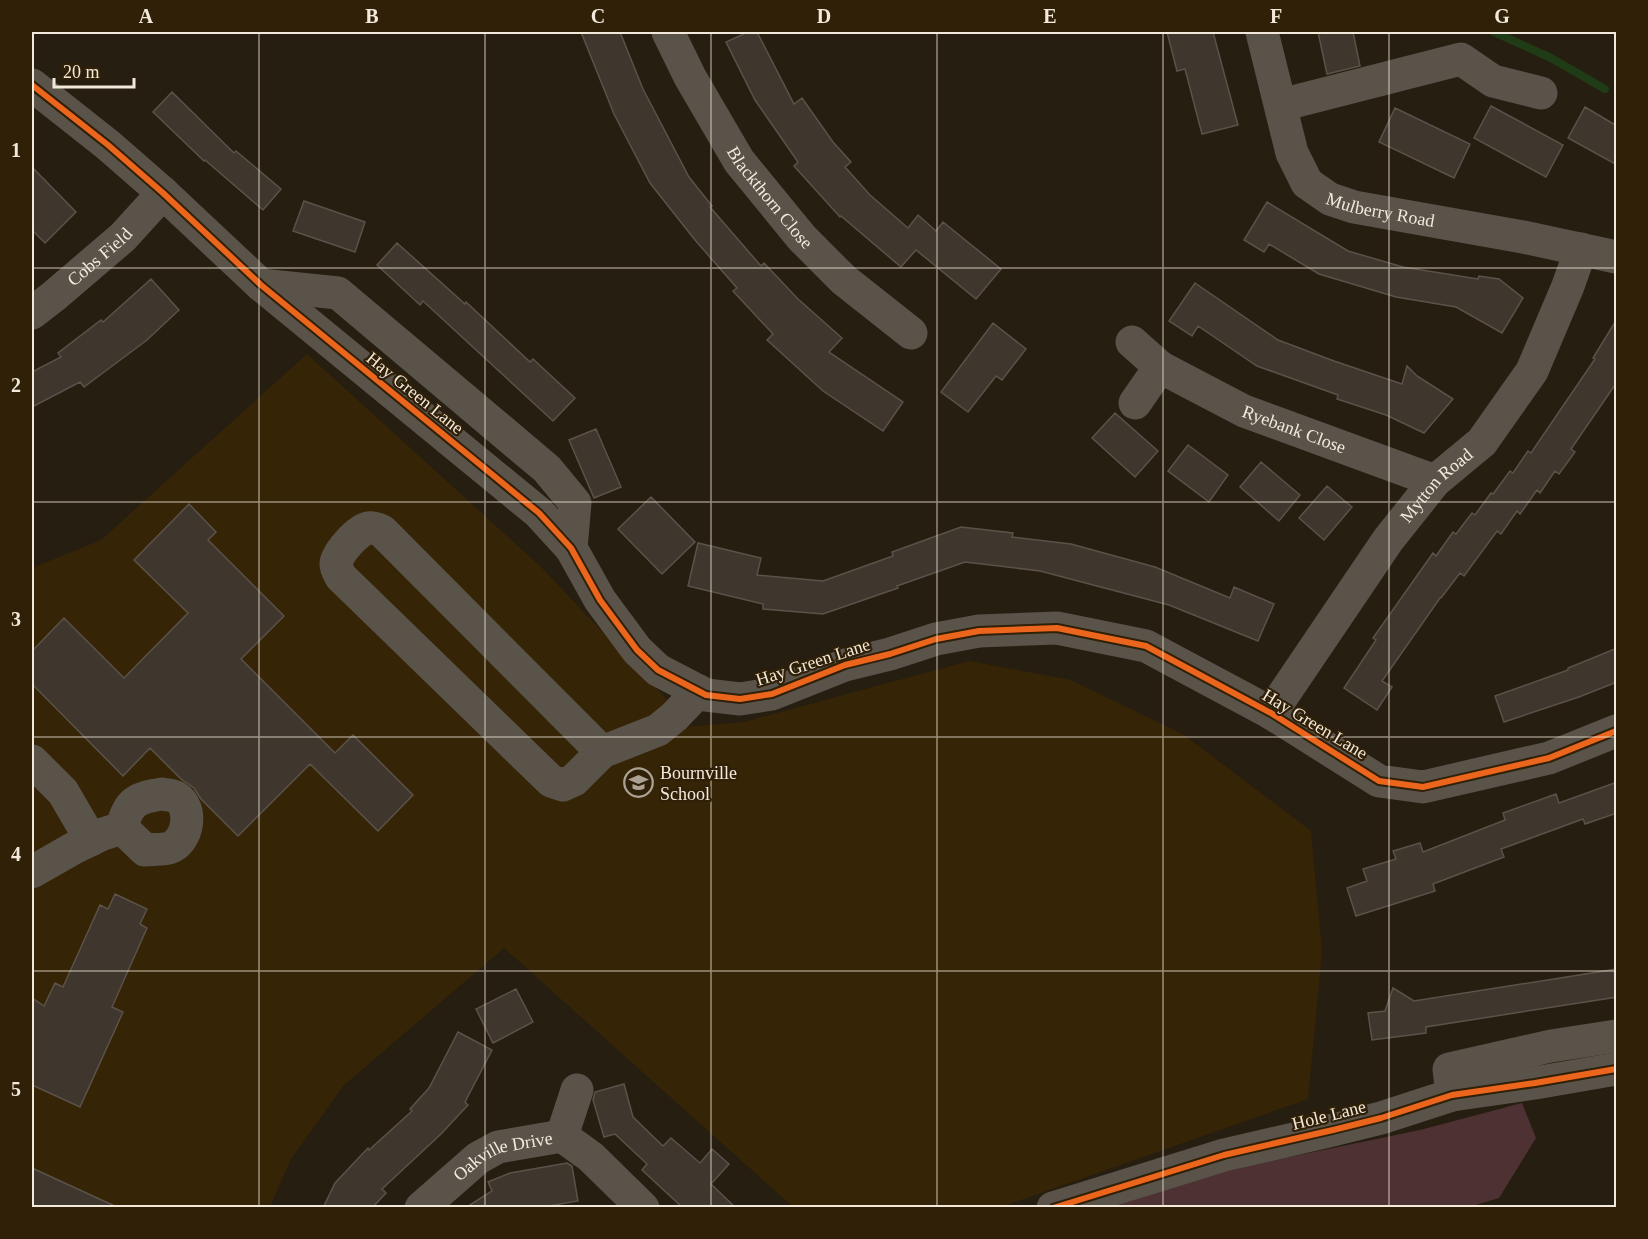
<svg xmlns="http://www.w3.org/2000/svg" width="1648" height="1239" font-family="Georgia,serif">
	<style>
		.built { fill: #362406 }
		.green { fill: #4e3132 }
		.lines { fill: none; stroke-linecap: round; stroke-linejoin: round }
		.stream { stroke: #203c17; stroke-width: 8 }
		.building { fill: #3f372e; stroke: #5b5249; stroke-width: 1.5 }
		.minor { stroke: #59534a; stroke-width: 33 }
		.cycleway-casing { stroke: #2f2007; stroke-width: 10 }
		.cycleway { stroke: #eb651d; stroke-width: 6 }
		.grid { fill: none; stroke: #f3e9db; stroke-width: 1.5; stroke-opacity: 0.55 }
		.labels { text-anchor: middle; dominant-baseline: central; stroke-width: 4.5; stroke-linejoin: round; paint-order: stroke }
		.street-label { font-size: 18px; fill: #f3e9db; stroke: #2f2007 }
		.poi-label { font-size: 18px; fill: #f3e9db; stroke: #2f2007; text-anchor: start }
		.neatline { fill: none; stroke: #f3e9db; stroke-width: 2 }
		.grid-label { font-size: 20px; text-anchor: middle; font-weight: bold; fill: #f3e9db }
	</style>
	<rect width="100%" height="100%" fill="#261e10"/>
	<!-- built -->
	<path class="built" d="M307 354 540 566 672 705 683 727 744 722 969 661 1071 680 1184 735 1311 831 1322 951 1308 1099 1001 1207H793L504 948 344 1085 291 1159 270 1207 32 1208V568L101 540Z"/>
	<!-- green -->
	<path class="green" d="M1522 1103 1536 1138 1499 1198 1469 1207 1109 1208 1226 1170 1420 1130Z"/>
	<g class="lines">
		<!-- stream -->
		<path class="stream" d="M1494 32 1551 58 1605 89"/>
	</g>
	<!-- building -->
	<path class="building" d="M581 32H620L643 89 689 177 712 206 710 207 761 266 764 263 798 299 842 338 829 352 903 402 883 431 823 391 767 340 773 334 733 291 737 288 695 240 650 183 614 114Z
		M748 32H757L794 104 802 98 833 142 851 162 845 167 870 195 908 228 918 215 936 231 943 222 1001 269 976 299 916 250 901 267 841 216 840 217 794 166 798 162 755 100 726 42Z
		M1167 32H1213L1238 125 1202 134 1185 69 1177 71Z
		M1318 32H1353L1360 66 1327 74Z
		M172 92 234 153 236 151 281 189 263 210 205 160 204 161 153 112Z
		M1491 106 1563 145 1546 177 1474 138Z
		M1585 107 1617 126V165L1568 138Z
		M1395 108 1470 144 1454 178 1379 142Z
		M32 167 76 212 45 243 32 230Z
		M304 201 365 222 355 252 293 231Z
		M1267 202 1348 251 1403 267 1478 279 1479 276 1499 279 1523 298 1502 333 1456 307 1396 297 1319 274 1269 244 1264 252 1244 240Z
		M397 243 465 304 466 302 530 362 533 359 575 398 553 421 423 301 420 305 377 265Z
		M151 279 179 310 147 340 84 387 80 382 32 407V372L61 357 58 353 101 320 103 322Z
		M1195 283 1278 340 1334 361 1402 384 1407 366 1417 376 1453 399 1424 433 1386 415 1337 399 1338 395 1257 366 1198 326 1192 336 1169 321Z
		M1617 319V382L1571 449 1575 452 1559 474 1555 471 1540 493 1537 490 1520 514 1517 511 1501 534 1497 531 1464 576 1460 573 1441 598H1440L1382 681 1392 687 1377 710 1344 688 1376 640 1373 638 1433 553 1436 556 1453 532 1456 534 1472 513 1475 515 1491 493 1493 494 1510 471 1513 473 1528 451 1531 453 1595 359 1593 358Z
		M993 323 1026 349 1002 380 996 376 968 412 941 392Z
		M1115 413 1158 451 1135 477 1092 438Z
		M596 429 621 487 594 498 569 440Z
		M1188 445 1228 475 1209 502 1168 471Z
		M1261 462 1300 495 1279 521 1240 487Z
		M1327 486 1352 507 1324 540 1299 518Z
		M651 497 695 542 662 574 618 529Z
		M189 504 216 532 208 540 284 616 241 659 335 753 353 735 413 795 378 831 310 764 238 836 201 799 194 788 181 779 150 748 123 776 32 684V651L64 618 124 678 188 613 134 560Z
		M961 527 1013 533 1012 537 1071 544 1155 567 1230 598 1234 587 1274 604 1258 641 1169 605 1040 571 965 562 897 586 898 588 823 614 763 609V604L688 586 698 543 761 558 757 575 823 581 893 556 892 552Z
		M1617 648V682L1579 697 1504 722 1495 696 1568 670V668Z
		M1617 782V813L1585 824 1583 819 1501 849 1504 857 1433 884 1435 891 1356 916 1347 888 1367 881 1363 869 1396 859 1393 851 1420 843 1423 852 1505 820 1503 813 1556 794 1559 803Z
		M115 894 147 909 140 924 147 928 112 1007 123 1012 80 1107 32 1085V998L44 1006 55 983 63 987 100 905 108 909Z
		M1617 969V997L1426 1027V1033L1372 1040 1368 1013 1385 1011 1393 988 1414 1001Z
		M516 989 533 1022 493 1043 476 1009Z
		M458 1032 492 1050 465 1102 468 1105 441 1134 382 1189 386 1193 372 1208H323L335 1183 368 1148 369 1150 412 1111 410 1109 429 1088Z
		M624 1084 633 1117 663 1146 671 1138 700 1163 712 1149 729 1164 711 1184 736 1208H683L642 1170 647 1164 615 1134 604 1137 593 1100 595 1092Z
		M567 1163 572 1166 578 1201 536 1208H465L492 1191 488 1182 510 1173Z
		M32 1168 119 1208H32Z"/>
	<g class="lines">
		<!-- minor -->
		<g class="minor">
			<path id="s1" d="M668 32 690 77 739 161 802 238 844 280 911 333"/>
			<path id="s2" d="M1262 32 1292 153 1307 183 1330 199 1354 207 1523 237 1616 257"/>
			<path d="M32 85 108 145 163 193 261 285 539 513 571 548 600 600 637 650 658 670 706 695 740 699 772 694 845 665 890 654 936 639 979 631 1057 628 1146 646 1271 713 1379 781 1423 787 1549 758 1616 731"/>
			<path d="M1281 105 1461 59 1493 81 1541 93"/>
			<path d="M261 285 338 293 547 469 575 503 571 548"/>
			<path id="s3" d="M32 313 54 296 123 237 163 193"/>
			<path d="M1132 342 1160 367"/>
			<path id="s4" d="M1135 403 1160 367 1244 411 1435 481"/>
			<path id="s5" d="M1271 713 1388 540 1435 481 1482 442 1532 371 1568 286 1581 249"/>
			<path d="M602 752 382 531C377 529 373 527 368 528 358 530 336 554 336 564 336 569 339 573 341 577L551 781 563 785 574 780 602 752 658 730 674 717 699 691"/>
			<path d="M32 761 63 792 91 840"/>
			<path d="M162 794C166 795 173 795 176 797 194 808 188 842 169 848 162 850 152 849 145 850L122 828C128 802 136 798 162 794Z"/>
			<path d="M32 872 74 848 103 834 122 828"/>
			<path d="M1452 1095 1449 1069 1551 1046 1616 1036"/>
			<path d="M562 1136 577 1090"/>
			<path id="s6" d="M421 1208 478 1158 498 1147 562 1136 591 1157 643 1208"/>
			<path d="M1053 1208 1224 1155 1333 1130 1381 1118 1452 1095 1535 1083 1616 1069"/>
		</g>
		<defs>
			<path id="cycleway" d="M32 85 108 145 163 193 261 285 539 513 571 548 600 600 637 650 658 670 706 695 740 699 772 694 845 665 890 654 936 639 979 631 1057 628 1146 646 1271 713 1379 781 1423 787 1549 758 1616 731
				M1053 1208 1224 1155 1333 1130 1381 1118 1452 1095 1535 1083 1616 1069"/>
		</defs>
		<!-- cycleway casing -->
		<use href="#cycleway" class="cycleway-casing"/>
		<!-- cycleway -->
		<use href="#cycleway" class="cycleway"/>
	</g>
	<!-- grid -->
	<path class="grid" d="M259 32V1208M485 32V1208M711 32V1208M937 32V1208M1163 32V1208M1389 32V1208M32 268H1616M32 502H1616M32 737H1616M32 971H1616"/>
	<!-- icons -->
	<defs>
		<symbol id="school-ring" viewBox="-11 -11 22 22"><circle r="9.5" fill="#2f2007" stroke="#aba294" stroke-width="1.5"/><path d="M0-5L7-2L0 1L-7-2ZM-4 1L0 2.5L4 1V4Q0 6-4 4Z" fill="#aba294"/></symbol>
	</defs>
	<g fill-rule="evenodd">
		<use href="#school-ring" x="622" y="766" width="33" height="33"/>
	</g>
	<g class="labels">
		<!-- street labels -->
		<g class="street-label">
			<text stroke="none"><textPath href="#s1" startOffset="195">Blackthorn Close</textPath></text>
			<text stroke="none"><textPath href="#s2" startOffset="238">Mulberry Road</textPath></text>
			<text stroke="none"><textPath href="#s3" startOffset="88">Cobs Field</textPath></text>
			<text transform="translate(415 393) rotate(39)">Hay Green Lane</text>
			<text stroke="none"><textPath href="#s4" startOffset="192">Ryebank Close</textPath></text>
			<text stroke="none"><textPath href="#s5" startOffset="282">Mytton Road</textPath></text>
			<text transform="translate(813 662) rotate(-18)">Hay Green Lane</text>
			<text transform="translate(1315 724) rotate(31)">Hay Green Lane</text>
			<text transform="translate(1329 1115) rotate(-14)">Hole Lane</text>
			<text stroke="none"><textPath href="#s6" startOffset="100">Oakville Drive</textPath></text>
		</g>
		<!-- poi labels -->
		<g class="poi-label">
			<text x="660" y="773">Bournville<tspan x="660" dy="21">School</tspan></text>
		</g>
	</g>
	<!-- border -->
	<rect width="1648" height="1239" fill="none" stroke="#2f2007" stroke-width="66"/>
	<!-- scale -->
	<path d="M54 78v9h80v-9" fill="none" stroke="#f3e9db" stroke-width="3"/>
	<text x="63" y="78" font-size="18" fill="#f3e9db" stroke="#2f2007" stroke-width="4.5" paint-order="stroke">20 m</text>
	<rect x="33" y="33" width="1582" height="1173" class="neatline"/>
	<g class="grid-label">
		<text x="146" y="23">A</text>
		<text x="372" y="23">B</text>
		<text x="598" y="23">C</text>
		<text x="824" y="23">D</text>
		<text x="1050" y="23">E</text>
		<text x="1276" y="23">F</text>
		<text x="1502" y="23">G</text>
		<text x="16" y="157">1</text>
		<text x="16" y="392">2</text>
		<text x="16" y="626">3</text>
		<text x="16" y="861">4</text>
		<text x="16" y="1096">5</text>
	</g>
</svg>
